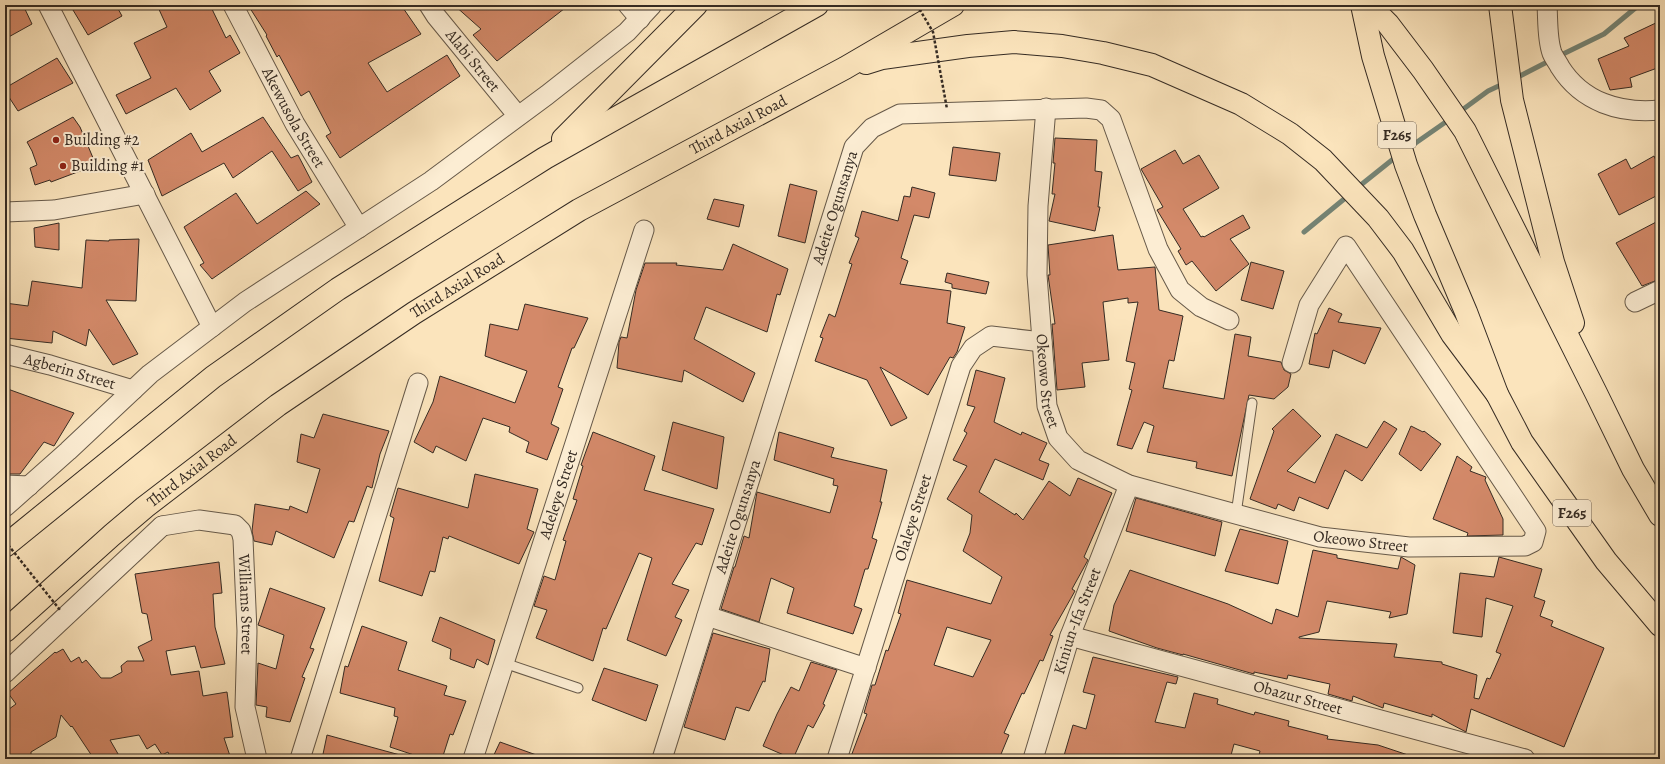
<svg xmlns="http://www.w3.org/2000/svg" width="1665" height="764" font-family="Alegreya,serif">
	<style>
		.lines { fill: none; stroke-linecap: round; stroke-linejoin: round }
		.stream { stroke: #758475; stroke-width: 5 }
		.building { fill: #d38969; stroke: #352b23; fill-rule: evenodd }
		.service-casing { stroke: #665949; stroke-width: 11 }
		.minor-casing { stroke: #665949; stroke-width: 21 }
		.motorway-casing { stroke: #352b23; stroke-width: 24 }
		.service { stroke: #fcedd3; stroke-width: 9 }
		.minor { stroke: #fcedd3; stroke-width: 19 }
		.motorway { stroke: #fbe4bc; stroke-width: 22 }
		.path-bridge { stroke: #352b23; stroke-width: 2.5; stroke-dasharray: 3 2; stroke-linecap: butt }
		.poi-dot { fill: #8f2418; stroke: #fcedd3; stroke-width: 1.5 }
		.labels { text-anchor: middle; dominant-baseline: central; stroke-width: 4; stroke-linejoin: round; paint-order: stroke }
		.shield { fill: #fcedd3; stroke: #716558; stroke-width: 1 }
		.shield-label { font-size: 15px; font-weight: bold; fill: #352b23 }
		.street-label { font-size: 16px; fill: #352b23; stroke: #fcedd3 }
		.poi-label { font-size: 16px; fill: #352b23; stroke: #fcedd3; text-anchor: start }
	</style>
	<rect width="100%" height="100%" fill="#fbe4bc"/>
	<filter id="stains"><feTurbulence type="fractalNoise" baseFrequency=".005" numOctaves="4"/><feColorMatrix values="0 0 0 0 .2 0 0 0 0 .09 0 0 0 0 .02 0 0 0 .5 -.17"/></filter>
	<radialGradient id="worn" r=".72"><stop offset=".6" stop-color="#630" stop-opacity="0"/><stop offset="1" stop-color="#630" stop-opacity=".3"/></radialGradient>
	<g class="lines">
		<!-- stream -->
		<path class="stream" d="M1559 56 1604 34 1639 5
			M1514 79 1551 60
			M1458 113 1488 91 1505 83
			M1407 149 1450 119
			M1357 188 1397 156
			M1304 232 1349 195"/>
	</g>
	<!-- building -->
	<path class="building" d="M5 5H23L32 24 5 39Z
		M70 5H116L122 16 88 35Z
		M157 5H210L226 38 230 35 240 53 209 71 221 91 190 110 176 88 126 114 116 95 151 78 134 43 167 27Z
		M248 5H401L421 34 368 63 387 92 447 55 460 76 340 158 326 136 331 133 309 91 301 96 279 55 277 57 266 36 267 35Z
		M454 5H569L497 61 473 35 481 29Z
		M1660 21V67L1630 78 1632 87 1610 90 1598 59 1629 46 1624 38Z
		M57 58 73 83 18 111 5 91V88Z
		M73 117 80 127 96 165 51 182 50 180 35 185 30 168 37 165 32 151 27 142Z
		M263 117 291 158 298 155 312 182 298 191 272 151 233 178 224 163 162 196 148 160 191 133 202 152Z
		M1055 138 1097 140 1095 171 1102 172 1098 207H1100L1095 231 1049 221 1055 194H1052L1055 163H1053Z
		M953 147 1000 153 996 181 949 175Z
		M1175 150 1183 164 1199 155 1219 188 1183 209 1201 237 1203 236 1204 237 1243 215 1250 228 1230 239 1249 264 1216 291 1192 261 1186 265 1178 251 1181 249 1157 210 1163 207 1141 169Z
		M1654 156 1660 169V194L1619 215 1598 174 1626 159 1631 169Z
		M790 184 817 191 805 243 778 236Z
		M912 187 935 193 929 218 914 215 901 258 908 261 900 284 951 291 947 323 965 327 957 352 953 358 950 357 928 395 880 367 907 418 891 426 867 380 815 361 823 338 820 337 829 314 835 317 852 264 849 263 859 238 855 236 862 211 898 221 904 196 910 197Z
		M306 191 320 204 212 279 200 265 204 263 184 227 236 193 257 224Z
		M714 199 744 205 739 227 707 219Z
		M1660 220V279L1642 286 1616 243Z
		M59 223V250L35 247 34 228Z
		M1113 235 1118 270 1155 267 1159 310 1183 316 1174 361 1169 360 1163 388 1224 399 1235 334 1251 337 1248 356 1281 362 1284 370 1291 374 1288 387 1274 399 1249 395 1232 476 1196 468 1197 462 1147 452 1154 426 1144 422 1132 449 1117 445 1132 390 1129 389 1135 363 1126 361 1138 302 1128 303V298L1103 302 1109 360 1082 363 1085 387 1057 390 1052 324H1055L1048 275H1050L1048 245Z
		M139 239 136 301 106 300 138 354 113 365 89 329 86 346 53 331 52 343 5 338V303L28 306 32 281 82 288 86 240 109 241V240Z
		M733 244 788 269 780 295 777 294 767 332 706 307 694 339 755 373 743 402 684 370 682 382 617 368 619 342 621 337 627 338 636 290 645 263H677L676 265 723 270Z
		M1251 262 1284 271 1273 309 1241 300Z
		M947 273 989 282 986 294 952 288V284L945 282Z
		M525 304 588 318 574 348H572L558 387 563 389 551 424 559 428 547 460 526 452 529 442 509 432 510 427 483 418 466 461 436 446 433 453 414 442 433 402 440 376 515 403 527 371 485 356 490 324 518 330Z
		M1329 308 1342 314 1338 322 1381 328 1365 364 1333 350 1329 368 1309 364 1315 333 1317 334Z
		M976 370 1005 378 994 422 1021 435 1022 432 1047 443 1039 460 1049 464 1043 480 995 459 979 492 1015 515 1016 513 1023 520 1049 481 1070 496 1078 478 1112 493 1084 557 1088 560 1072 589 1075 591 1050 635 1053 636 1043 661 1040 660 1024 694 1022 693 1004 733 1009 735 999 759H850L867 714 864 713 872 685H875L886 650 888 651 901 614 898 613 907 580 991 604 1002 577 963 551 970 533 972 515 947 499 967 466 953 460 967 433 964 431 975 407 967 405ZM947 627 991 640 973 677 934 665Z
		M5 388 74 413 54 446 44 442 20 474H5Z
		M1293 409 1321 436 1287 471 1315 483 1336 434 1367 448 1384 421 1397 429 1362 481 1345 470 1328 509 1299 497 1294 511 1278 504 1276 509 1250 499 1274 431 1272 429Z
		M323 414 389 431 380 454 372 488 367 486 354 522 349 521 334 558 276 531 272 545 254 541 252 531 255 504 289 510 290 506 307 513 320 469 297 462 301 434 314 438Z
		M673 422 724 437 717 489 662 470Z
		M1411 426 1423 432 1424 431 1441 444 1421 471 1399 454Z
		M593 432 655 456 644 490 714 509 702 545 696 543 672 584 689 590 675 617 682 620 666 656 627 640 652 558 639 553 606 629 603 628 593 661 536 638 547 610 534 606 544 576 555 580 566 541 563 540 577 500 573 499 583 466 581 465Z
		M779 432 834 448 831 457 887 470 880 502H882L872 538 877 540 868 569H865L854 606 862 609 853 634 787 613 794 588 771 578 759 622 721 609 734 567H735L744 536 749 538 757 492 830 513 838 486 833 485 834 479 774 460Z
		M1457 456 1472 467 1470 471 1486 477 1485 480 1503 519V535L1467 536 1468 533 1433 519Z
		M475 474 538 489 527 529 534 532 519 564 449 536 448 539 443 537 435 572 430 571 422 596 379 581 394 518 390 516 398 488 468 508Z
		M1136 498 1222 522 1215 556 1126 531Z
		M1240 529 1288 541 1278 584 1225 571Z
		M1313 550 1337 555V558L1398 569 1401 557 1415 565 1407 614 1389 618 1391 612 1327 601 1319 632 1299 637V638L1397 644 1394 657 1442 662V664L1477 675 1474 698 1479 699 1487 678 1490 679 1501 654 1496 652 1513 606 1486 598 1482 637 1453 633 1460 573 1494 577 1499 557 1542 569 1534 597 1545 601 1540 616 1553 621 1551 626 1604 648 1564 747 1471 709 1466 732 1432 714V717L1384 703 1383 708 1353 696 1352 701 1328 694 1330 684 1288 675 1287 679 1254 672V674L1183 654V655L1157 648 1109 631 1114 605 1130 570 1228 604 1272 624 1276 609 1298 617Z
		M219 562 222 593 213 594 215 627 225 664 201 668 195 646 166 651 171 675 199 671 203 696 227 692 233 737 224 738 231 759H171L168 752 162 755 155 744 147 749 139 735 110 740 121 759H94L72 726 71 727 61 715 56 737 31 752V759H5V712L16 704 8 693 55 652 56 653 63 649 71 662 79 657 82 663 86 660 101 678H111L122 672 121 666 127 661H144L138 647 152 640 147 614 142 613 135 574Z
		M270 588 325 608 310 648 314 649 302 677 305 678 290 722 266 717 267 707 256 705 258 663 276 669 284 635 258 625Z
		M440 617 495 640 488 665 477 659 474 668 450 659 451 649 432 641Z
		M362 626 407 642 398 670 447 686 444 695 466 701 453 735 450 734 442 759H426L390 747 398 717 394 716 395 708 340 693 345 666 348 667Z
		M713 633 770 649 765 682 763 681 749 711 736 707 725 740 684 727Z
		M1093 657 1178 677 1176 684 1167 682 1155 722 1185 728 1194 693 1218 699 1217 704 1254 715 1255 712 1289 721 1288 726 1328 736 1327 739 1378 745 1411 756V759H1258L1260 751 1234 744 1230 759H1063L1073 725 1086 729 1095 695 1083 692Z
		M811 662 837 670 823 704 825 705 813 728 808 725 793 759 763 746 777 714 791 687 799 691Z
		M604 668 658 685 646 721 592 700Z
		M327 735 400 755 399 759H322Z
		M500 742 542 757V759H492Z"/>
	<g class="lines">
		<defs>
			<path id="service" d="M1236 514 1252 403
				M504 663 578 688"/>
			<g id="minor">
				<path d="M48 5 212 327"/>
				<path id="s1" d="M233 5 295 124 359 228"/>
				<path id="s2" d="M429 5 436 16 518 116"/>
				<path d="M628 5 640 19"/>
				<path d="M1547 5C1548 20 1547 39 1552 53 1554 58 1558 63 1560 67 1582 102 1620 114 1660 110"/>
				<path id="s3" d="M1046 108 1038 206 1037 275 1047 406 1058 438 1078 460 1129 485 1320 537 1409 547 1525 546 1533 542 1536 531 1346 246 1309 305 1292 363"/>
				<path d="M5 212 54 210 145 194"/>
				<path d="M1635 302 1660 290"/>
				<path id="s4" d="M5 354 50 365 133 390"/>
				<path d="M5 485 29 486"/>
				<path d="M5 507 68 451 150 374 245 302 431 181 547 95 627 32 652 5"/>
				<path id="s5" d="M162 526 199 520 235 525 241 531 243 539 247 631 245 707 257 759"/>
				<path d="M707 616 866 668"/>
				<path id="s6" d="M1070 636 1525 759"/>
				<path d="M5 673 162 526"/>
				<path d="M300 759 418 383"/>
				<path id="s7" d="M473 759 644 230"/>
				<path id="s8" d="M662 759 854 147 872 128 900 114 1086 108 1101 110 1111 119 1158 249 1180 290 1201 307 1229 320"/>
				<path id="s9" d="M837 759 961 366 973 348 991 336 1042 342"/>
				<path id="s10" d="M1033 759 1070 636 1129 485"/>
			</g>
			<g id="motorway">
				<path d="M1362 5 1373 56 1406 165 1425 215 1466 312 1497 394 1522 442 1565 503 1606 561 1660 625"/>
				<path d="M1369 5 1388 24 1423 70 1465 131 1596 393 1633 469 1660 515"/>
				<path d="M1500 5 1512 100 1553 262 1573 323"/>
				<path d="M866 63 882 58 968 46 1014 42 1062 46 1103 53 1152 65 1241 104 1290 134 1323 160 1378 218 1403 251 1452 334 1497 394"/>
				<path d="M563 139 696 5"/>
				<path d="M5 546 213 377 338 289 545 158 817 5"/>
				<path id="s11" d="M5 631 112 535 145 507 278 405 414 313 579 210 845 68 953 5"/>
			</g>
		</defs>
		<!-- service casing -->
		<use href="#service" class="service-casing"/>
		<!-- minor casing -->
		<use href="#minor" class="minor-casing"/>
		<!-- motorway casing -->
		<use href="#motorway" class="motorway-casing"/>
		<!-- service -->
		<use href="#service" class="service"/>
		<!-- minor -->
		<use href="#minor" class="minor"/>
		<!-- motorway -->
		<use href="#motorway" class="motorway"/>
		<!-- path-bridge -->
		<path class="path-bridge" d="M917 5 933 32 947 109
			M5 541 60 610"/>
	</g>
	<!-- markers -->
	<g class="poi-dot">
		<circle cx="56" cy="140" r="4"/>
		<circle cx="63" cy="166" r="4"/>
	</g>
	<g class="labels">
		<!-- shield labels -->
		<g class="shield">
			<rect x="1378" y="122" width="38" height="26" rx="3"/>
			<rect x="1553" y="500" width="38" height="26" rx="3"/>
		</g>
		<g class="shield-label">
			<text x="1397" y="135">F265</text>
			<text x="1572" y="513">F265</text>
		</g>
		<!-- street labels -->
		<g class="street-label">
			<text stroke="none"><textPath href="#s2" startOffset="71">Alabi Street</textPath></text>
			<text stroke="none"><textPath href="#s1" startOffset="128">Akewusola Street</textPath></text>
			<text stroke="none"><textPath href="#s11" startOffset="894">Third Axial Road</textPath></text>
			<text stroke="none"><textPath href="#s8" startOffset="578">Adeite Ogunsanya</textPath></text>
			<text stroke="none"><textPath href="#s11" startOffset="570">Third Axial Road</textPath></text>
			<text stroke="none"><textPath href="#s4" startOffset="67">Agberin Street</textPath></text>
			<text stroke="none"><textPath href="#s3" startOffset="274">Okeowo Street</textPath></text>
			<text stroke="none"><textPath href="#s11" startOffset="246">Third Axial Road</textPath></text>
			<text stroke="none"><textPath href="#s7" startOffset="278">Adeleye Street</textPath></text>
			<text stroke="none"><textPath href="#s8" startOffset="254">Adeite Ogunsanya</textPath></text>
			<text stroke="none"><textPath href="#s9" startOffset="253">Olaleye Street</textPath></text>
			<text stroke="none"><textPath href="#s3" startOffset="658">Okeowo Street</textPath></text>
			<text stroke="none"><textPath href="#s5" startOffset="156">Williams Street</textPath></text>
			<text stroke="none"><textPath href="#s10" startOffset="145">Kiniun-Ifa Street</textPath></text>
			<text stroke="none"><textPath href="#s6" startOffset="236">Obazur Street</textPath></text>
		</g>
		<!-- poi labels -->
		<g class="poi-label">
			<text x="64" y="140">Building #2</text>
			<text x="71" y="166">Building #1</text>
		</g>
	</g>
	<!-- margin -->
	<rect width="1665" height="764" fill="none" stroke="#fbe4bc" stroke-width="20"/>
	<rect x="6" y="6" width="1653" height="752" fill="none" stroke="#352b23" stroke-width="2"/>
	<rect x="10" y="10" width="1645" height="744" fill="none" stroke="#352b23"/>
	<rect width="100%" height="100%" filter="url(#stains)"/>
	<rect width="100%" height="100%" fill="url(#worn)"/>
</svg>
